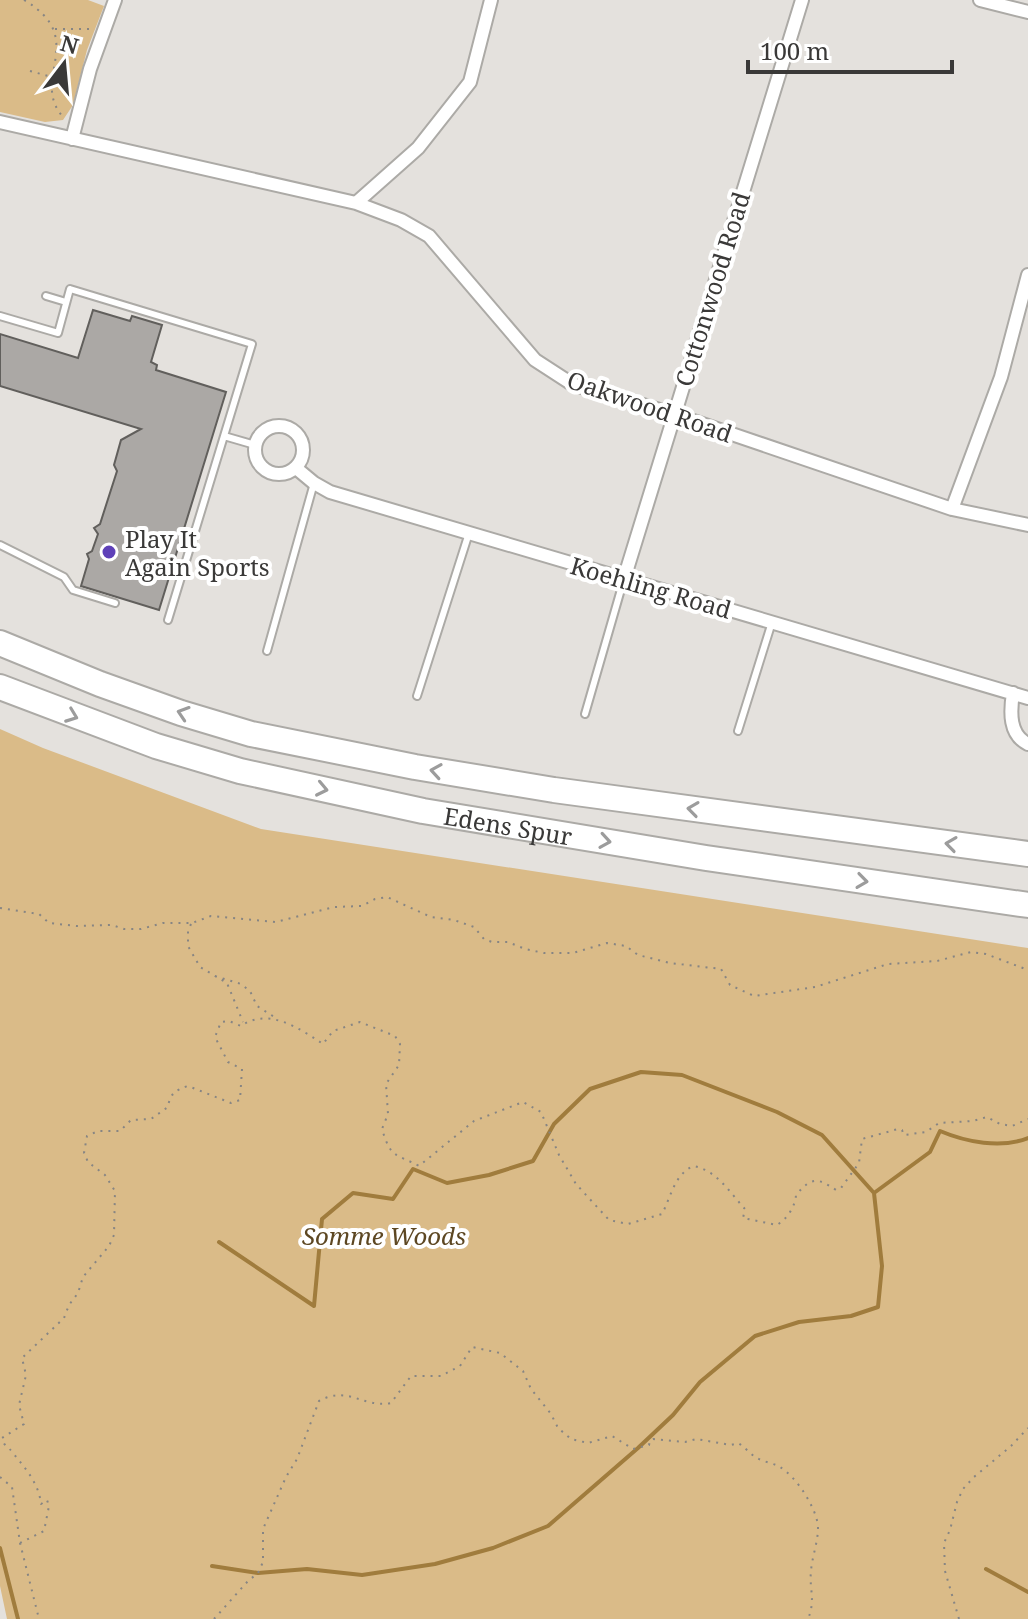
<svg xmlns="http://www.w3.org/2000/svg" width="1028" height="1619" font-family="'Noto Serif',serif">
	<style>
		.green { fill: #dabb88 }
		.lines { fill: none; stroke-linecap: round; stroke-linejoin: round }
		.stream { stroke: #a07c3d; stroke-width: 4 }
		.building { fill: #aba8a5; stroke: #615f5c; stroke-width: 2 }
		.service-casing { stroke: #acaaa6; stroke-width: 10 }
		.minor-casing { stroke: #acaaa6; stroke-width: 16 }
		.motorway-casing { stroke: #acaaa6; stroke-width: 28 }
		.path { stroke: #878583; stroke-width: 2; stroke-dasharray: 2 6; stroke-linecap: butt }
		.service { stroke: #fff; stroke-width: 6 }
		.minor { stroke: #fff; stroke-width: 12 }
		.motorway { stroke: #fff; stroke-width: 24 }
		.oneway { stroke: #9c9c9c }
		.poi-dot { fill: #5e40b8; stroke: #fff; stroke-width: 3 }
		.labels { text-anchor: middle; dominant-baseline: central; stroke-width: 8; stroke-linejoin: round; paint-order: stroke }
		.street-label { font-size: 24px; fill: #3a3938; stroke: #fff }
		.poi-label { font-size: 24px; fill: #3a3938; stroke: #fff; text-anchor: start }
		.park-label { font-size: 24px; font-style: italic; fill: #5d4722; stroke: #fff }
	</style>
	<rect width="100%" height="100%" fill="#e4e1dd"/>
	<!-- green -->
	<path class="green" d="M0 0H88L104 6 87 50 73 105 63 120 45 122 0 112Z
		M0 729 43 748 261 829 1028 948V1619H7L0 1586Z"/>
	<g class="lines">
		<!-- stream -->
		<path class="stream" d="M874 1193 930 1152 940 1131C966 1142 1001 1149 1028 1138
			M0 1548 18 1619
			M212 1566 258 1573 307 1569 362 1575 435 1564 493 1548 548 1526 638 1448 673 1415 700 1382 755 1336 799 1322 851 1316 878 1307 882 1266 874 1193 822 1135 777 1112 682 1075 641 1072 590 1089 554 1124 533 1161 489 1175 447 1183 413 1169 393 1199 353 1193 322 1219 314 1306 219 1242
			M986 1569 1028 1592"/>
	</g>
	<!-- building -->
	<path class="building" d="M93 310 130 321 132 316 162 325 151 362 157 365 156 370 226 392 159 610 81 586 89 559 87 554 92 551 98 534 94 528 100 524 117 471 114 465 121 440 141 429 0 386V334L78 358Z"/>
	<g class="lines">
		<defs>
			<path id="service" d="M46 296 66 302
				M0 316 58 333 70 289 252 344 168 620
				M224 436 255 445
				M0 545 64 577 73 590 115 603
				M267 651 314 483
				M417 696 469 533
				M585 714 624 579
				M738 731 772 622"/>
			<path id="minor" d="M980 0 1028 12
				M0 122 356 203 401 220 429 236 535 360 572 384 673 414 952 509 1028 525
				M72 139 90 69 115 0
				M356 203 418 148 470 82 491 0
				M255 450a24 24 0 1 1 48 0a24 24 0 1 1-48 0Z
				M296 468 314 483 330 492 1028 698
				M952 509 1001 377 1028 275
				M624 579 802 0
				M1013 693C1010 712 1009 735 1028 744"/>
			<g id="motorway">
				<path d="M0 643 100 684 181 713 251 734 415 767 554 790 1028 854"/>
				<path id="s1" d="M0 687 156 746 240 771 423 811 706 858 1028 905"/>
			</g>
		</defs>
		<!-- service casing -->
		<use href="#service" class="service-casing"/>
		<!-- minor casing -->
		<use href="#minor" class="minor-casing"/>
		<!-- motorway casing -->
		<use href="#motorway" class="motorway-casing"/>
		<!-- path -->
		<path class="path" d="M24 0C90 39 29 78 63 117
			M55 29H89
			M30 71 52 77
			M0 908 39 914 49 923 77 926 112 925 124 929H141L163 923H192L211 916 276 922 334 907 362 906 375 899 387 897 431 917 454 920 474 927 484 939 492 942H508L525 949 544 953H573L607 943 626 946 638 955 670 963 721 969 730 985 754 996 815 987 888 964 937 961 971 952 986 954 1028 970
			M191 924 188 931V946L200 967 227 983 243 1022
			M215 976 241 984 250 991 257 1006 276 1018
			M0 1477 12 1487 20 1543 39 1619
			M20 1543 44 1531 49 1506 47 1500 41 1504C39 1484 26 1469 13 1453 8 1446 4 1447 2 1438L24 1424 19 1405 26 1375 22 1358 64 1318 69 1305 78 1293 83 1277 109 1246 114 1235 115 1191 105 1175 88 1162 84 1153 87 1136 98 1131H120L131 1120 151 1119 168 1107C170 1093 176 1090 188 1086L231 1103 240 1100 242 1069 228 1062 215 1037 221 1022 229 1021 241 1026C268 1007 299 1028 323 1044L333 1031 360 1022 395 1036 400 1044 399 1065 386 1084 388 1114 382 1129C391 1159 395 1153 419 1166L474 1121 523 1102 541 1112 559 1155 576 1184 609 1220 628 1224 662 1214C671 1197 674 1175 693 1166 717 1170 730 1193 745 1209L743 1218 777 1225C787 1219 795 1207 796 1195 812 1176 818 1178 836 1190L841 1188 859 1163 862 1139 898 1129 902 1130 904 1135 926 1132 939 1123 973 1121 987 1117 1000 1124 1012 1126 1028 1119
			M214 1619 248 1581 258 1573 263 1562V1529L286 1477 297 1459 319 1401C348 1385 362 1408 391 1403L411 1376H441L460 1366 472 1347 500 1353 523 1371 531 1389 551 1414 558 1428 571 1439 588 1443 612 1436 633 1449 649 1445 650 1441 653 1439 685 1442 696 1439 731 1445 738 1443C745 1447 750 1454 757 1458 764 1462 773 1463 780 1467 796 1476 818 1510 818 1528 818 1542 812 1557 811 1571 809 1590 816 1599 808 1619
			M959 1619 945 1571 944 1543 950 1530 957 1502 963 1489 974 1477 1011 1446 1028 1428"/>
		<!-- service -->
		<use href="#service" class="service"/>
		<!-- minor -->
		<use href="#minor" class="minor"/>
		<!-- motorway -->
		<use href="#motorway" class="motorway"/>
	</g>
	<!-- one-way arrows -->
	<defs><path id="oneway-chevron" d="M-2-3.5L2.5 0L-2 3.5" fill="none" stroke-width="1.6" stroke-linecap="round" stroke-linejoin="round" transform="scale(2)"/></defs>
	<g class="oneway">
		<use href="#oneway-chevron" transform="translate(183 713) rotate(-162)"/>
		<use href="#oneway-chevron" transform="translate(72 716) rotate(21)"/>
		<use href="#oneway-chevron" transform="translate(436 771) rotate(-171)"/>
		<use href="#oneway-chevron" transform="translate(322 789) rotate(12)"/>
		<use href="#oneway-chevron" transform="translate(693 809) rotate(-172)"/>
		<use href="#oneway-chevron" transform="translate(605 841) rotate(9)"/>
		<use href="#oneway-chevron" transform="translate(951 844) rotate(-172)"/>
		<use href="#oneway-chevron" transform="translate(862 881) rotate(8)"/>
	</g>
	<!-- markers -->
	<circle class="poi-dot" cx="109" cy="552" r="8"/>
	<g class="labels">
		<!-- street labels -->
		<g class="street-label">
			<text transform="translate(712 289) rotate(-73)">Cottonwood Road</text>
			<text transform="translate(650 406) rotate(19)">Oakwood Road</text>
			<text transform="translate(651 587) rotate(16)">Koehling Road</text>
			<text stroke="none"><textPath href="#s1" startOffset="528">Edens Spur</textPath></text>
		</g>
		<!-- poi labels -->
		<g class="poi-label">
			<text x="125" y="538">Play It<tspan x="125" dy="28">Again Sports</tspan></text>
		</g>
		<!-- park labels -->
		<g class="park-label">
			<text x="384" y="1235">Somme Woods</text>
		</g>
	</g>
	<!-- north arrow -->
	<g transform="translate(64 64) rotate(16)" stroke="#ffffff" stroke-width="6" paint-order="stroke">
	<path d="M0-6L14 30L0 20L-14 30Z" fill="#3a3938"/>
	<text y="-12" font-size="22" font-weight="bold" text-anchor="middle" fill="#3a3938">N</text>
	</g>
	<!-- scale -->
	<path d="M748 60v12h204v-12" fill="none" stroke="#3a3938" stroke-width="4"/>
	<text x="760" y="60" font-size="24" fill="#3a3938" stroke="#ffffff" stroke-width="6" paint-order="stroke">100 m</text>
</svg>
